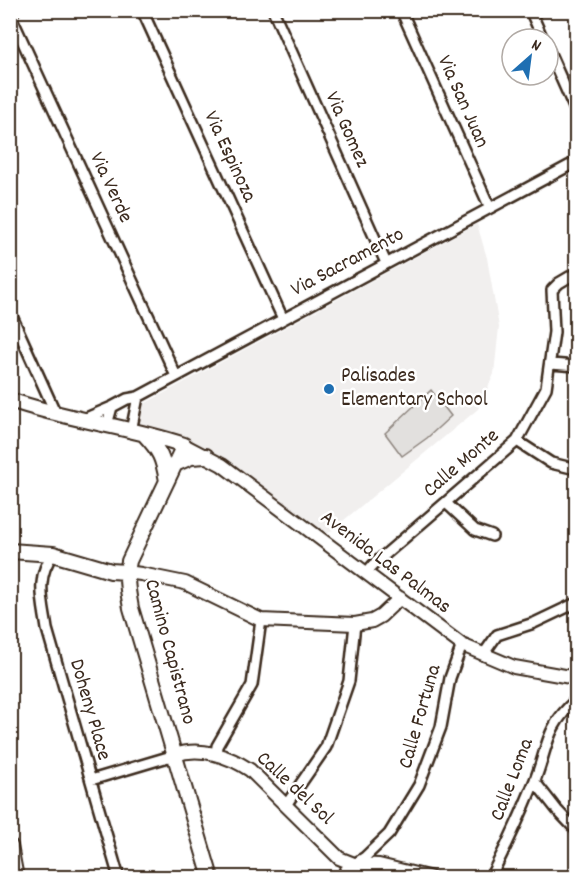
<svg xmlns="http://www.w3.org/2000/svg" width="587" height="888" font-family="Dekko,sans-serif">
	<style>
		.built { fill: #f1efee }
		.green { fill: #e2e0de; stroke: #8e857e; stroke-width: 1.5 }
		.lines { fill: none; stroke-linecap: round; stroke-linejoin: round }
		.minor-casing { stroke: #3b2a1e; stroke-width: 14 }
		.tertiary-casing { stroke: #3b2a1e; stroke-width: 16 }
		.secondary-casing { stroke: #3b2a1e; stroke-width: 18 }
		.minor { stroke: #fff; stroke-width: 9 }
		.tertiary { stroke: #fff; stroke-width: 12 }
		.secondary { stroke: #fff; stroke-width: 14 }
		.poi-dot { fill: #1f6fb2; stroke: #fff; stroke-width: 2 }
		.labels { text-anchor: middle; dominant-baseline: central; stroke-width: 5; stroke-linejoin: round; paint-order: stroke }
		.street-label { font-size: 21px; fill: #3b2a1e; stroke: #fff }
		.poi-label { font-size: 21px; fill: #3b2a1e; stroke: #fff; text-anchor: start }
	</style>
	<rect width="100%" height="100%" fill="#fff"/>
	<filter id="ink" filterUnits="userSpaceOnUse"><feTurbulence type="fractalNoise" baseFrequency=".0167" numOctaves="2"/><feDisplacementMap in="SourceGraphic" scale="12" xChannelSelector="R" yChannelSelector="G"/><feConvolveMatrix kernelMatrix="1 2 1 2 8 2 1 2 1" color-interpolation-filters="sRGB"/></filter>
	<g filter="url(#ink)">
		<!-- built -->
		<path class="built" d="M477 224 487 258 499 327 494 374 478 409 326 535 229 466 153 433 138 421 142 405Z"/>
		<!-- green -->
		<path class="green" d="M431 390 451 416 427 438 402 456 385 433Z"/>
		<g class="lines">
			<defs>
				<path id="minor" d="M142 10 283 319
					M273 10 386 263
					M401 10 490 208
					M530 10 543 39
					M10 14 176 376
					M548 49 576 112
					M10 312 56 414
					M551 364 576 366
					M84 419 112 407
					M107 425 112 407 127 399 138 397 576 162
					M131 431 138 397
					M517 441 551 463 576 469
					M446 503 475 530 492 536
					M53 554C35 578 43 601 47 629L119 878
					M366 573 373 565 517 441 546 388 554 332 552 290 559 283 576 273
					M483 655 497 635 534 623 576 603
					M216 754 217 746 252 685 261 620
					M91 780 175 755
					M535 782 557 810 576 830
					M286 805 326 747 349 681 355 624
					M342 878 345 870 365 857 389 834 419 785 441 727 450 678 462 645
					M490 878C506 847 520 817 533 785 548 750 544 728 576 700"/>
				<path id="tertiary" d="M10 12 14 10
					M184 445 222 465 462 645 514 667 576 678
					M126 572 141 574 185 583 261 620 355 624 372 621 381 616 400 598
					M175 755C200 746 229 756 250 770L339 858 354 864 379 865 432 878"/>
				<path id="secondary" d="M10 400C67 420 128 426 184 445L129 561C125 578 128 591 131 608L211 878
					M144 434C160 451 163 458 167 481
					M175 464 191 457 206 456
					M10 551 53 554 111 571 126 572
					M10 846 16 878"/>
			</defs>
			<!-- minor casing -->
			<use href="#minor" class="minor-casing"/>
			<!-- tertiary casing -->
			<use href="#tertiary" class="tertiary-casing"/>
			<!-- secondary casing -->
			<use href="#secondary" class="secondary-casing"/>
			<!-- minor -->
			<use href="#minor" class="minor"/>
			<!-- tertiary -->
			<use href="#tertiary" class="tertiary"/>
			<!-- secondary -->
			<use href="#secondary" class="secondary"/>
		</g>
	</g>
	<!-- markers -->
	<circle class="poi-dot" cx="329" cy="389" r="6"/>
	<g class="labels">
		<!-- street labels -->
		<g class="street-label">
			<text transform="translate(462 102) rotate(66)">Via San Juan</text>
			<text transform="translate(346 130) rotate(66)">Via Gomez</text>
			<text transform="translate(229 157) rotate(65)">Via Espinoza</text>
			<text transform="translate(110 188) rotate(65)">Via Verde</text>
			<text transform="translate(348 263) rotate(-28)">Via Sacramento</text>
			<text transform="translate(462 464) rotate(-41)">Calle Monte</text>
			<text transform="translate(385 563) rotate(37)">Avenida Las Palmas</text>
			<text transform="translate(169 652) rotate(75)">Camino Capistrano</text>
			<text transform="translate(89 710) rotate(74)">Doheny Place</text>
			<text transform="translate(421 717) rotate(-74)">Calle Fortuna</text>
			<text transform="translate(513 780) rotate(-69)">Calle Loma</text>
			<text transform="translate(294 789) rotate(43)">Calle del Sol</text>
		</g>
		<!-- poi labels -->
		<g class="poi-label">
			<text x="341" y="377">Palisades<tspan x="341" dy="24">Elementary School</tspan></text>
		</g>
	</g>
	<!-- margin -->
	<rect width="587" height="888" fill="none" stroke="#fff" stroke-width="36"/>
	<rect x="18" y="18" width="551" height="852" fill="none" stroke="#3b2a1e" stroke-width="2" filter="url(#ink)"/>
	<!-- north arrow -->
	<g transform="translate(530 57) rotate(28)"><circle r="28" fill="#ffffff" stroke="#b1aaa5" stroke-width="1.5"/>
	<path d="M0-4.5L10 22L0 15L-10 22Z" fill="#1f6fb2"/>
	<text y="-9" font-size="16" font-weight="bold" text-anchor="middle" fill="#3b2a1e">N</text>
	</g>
</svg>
